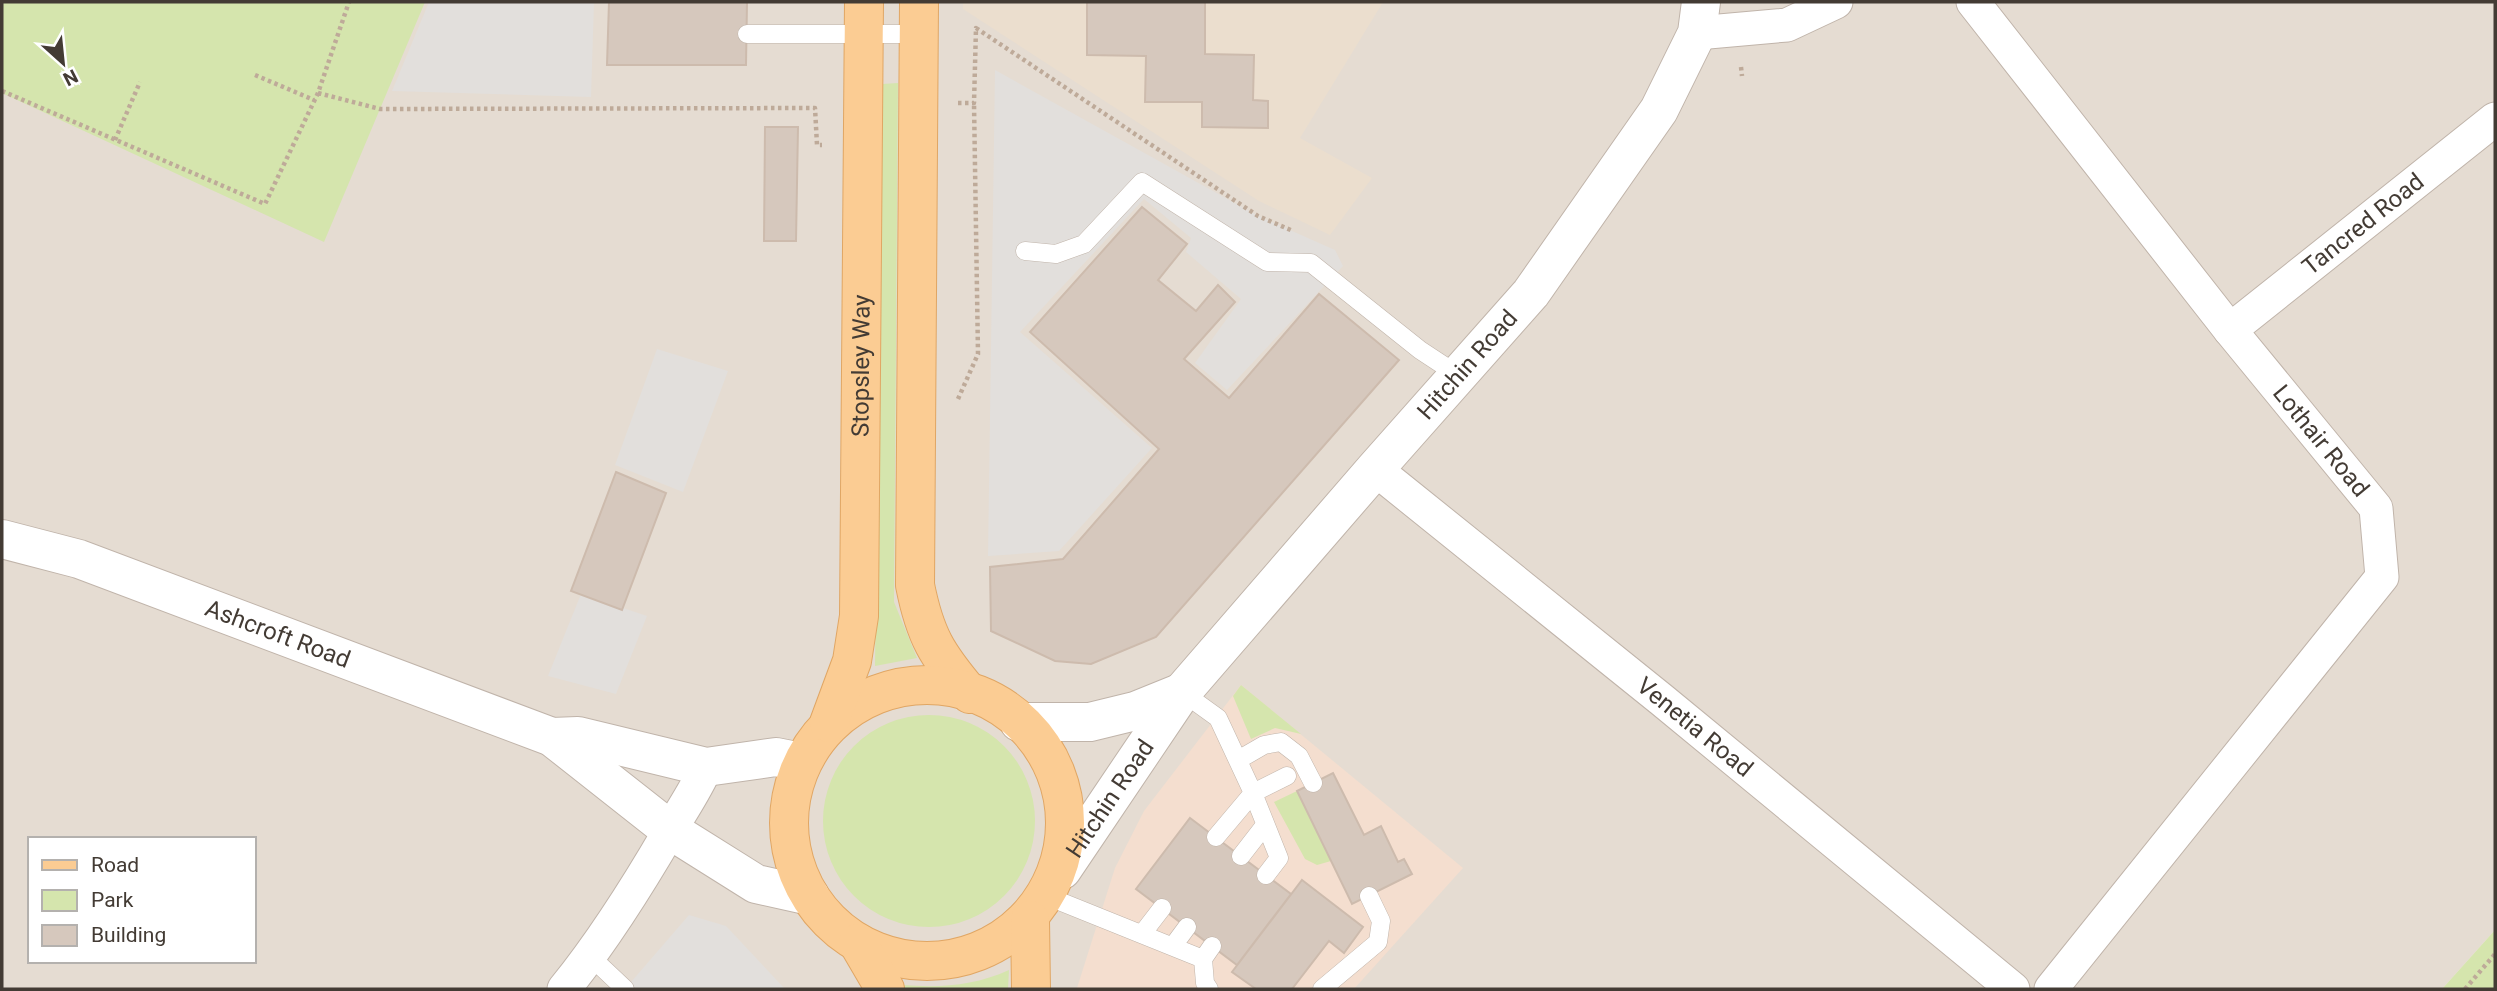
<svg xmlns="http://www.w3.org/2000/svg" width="2497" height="991" font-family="Roboto,sans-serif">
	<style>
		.residential { fill: #e5dcd2; fill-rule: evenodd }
		.commercial { fill: #f4decf }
		.education { fill: #ebdece }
		.green { fill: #d5e5ad }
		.parking { fill: #e2dfdc }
		.building { fill: #d6c8bd; stroke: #cdbbad; stroke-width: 2 }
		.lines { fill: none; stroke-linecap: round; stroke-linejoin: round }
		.service-casing { stroke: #c0b4aa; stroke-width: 19 }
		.minor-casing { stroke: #c0b4aa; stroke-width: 35 }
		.tertiary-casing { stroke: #c0b4aa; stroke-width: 40 }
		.primary-casing { stroke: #e0a664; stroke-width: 40 }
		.path { stroke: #beaa99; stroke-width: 4.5; stroke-dasharray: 3.5 3.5; stroke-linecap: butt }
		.service { stroke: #fff; stroke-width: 18 }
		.minor { stroke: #fff; stroke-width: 33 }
		.tertiary { stroke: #fff; stroke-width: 38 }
		.primary { stroke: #fbcc93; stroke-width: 38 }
		.labels { text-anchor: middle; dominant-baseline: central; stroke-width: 5; stroke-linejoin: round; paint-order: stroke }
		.street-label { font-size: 24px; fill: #433b34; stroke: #fff }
	</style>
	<rect width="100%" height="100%" fill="#f2ebe4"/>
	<!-- residential -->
	<path class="residential" d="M2 2H2495V930L2442 989H2ZM30 839H254V961H30Z"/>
	<!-- commercial -->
	<path class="commercial" d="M1241 685 1463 868 1354 989 1077 988 1115 868 1144 811Z"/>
	<!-- education -->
	<path class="education" d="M963 2H1383L1300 138 1372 178 1330 235 1259 201 963 9Z"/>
	<!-- green -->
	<path class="green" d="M2 2H425L324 242 2 93Z
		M898 83 894 602 917 658 875 666 882 84Z
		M1241 685 1301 734 1275 728 1251 739 1233 696Z
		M823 821a106 106 0 1 1 212 0a106 106 0 1 1-212 0Z
		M1297 791 1331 861 1317 865 1305 859 1274 802Z
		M2495 930V989H2442Z
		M1009 970 1008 989H904L902 985C940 988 974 986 1009 970Z"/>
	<!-- parking -->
	<path class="parking" d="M429 2H594L591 97 392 91Z
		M995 70 1258 216 1335 250 1343 266 1227 390 1195 363 1241 299 1186 252 1191 238 1144 199 1020 332 1152 448 1059 551 988 556Z
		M657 349 728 371 683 492 615 465Z
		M581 594 647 616 616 694 548 676Z
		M689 915 726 926 785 989H625Z"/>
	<!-- building -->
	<path class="building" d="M609 2H747L746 65H607Z
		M1087 2H1205V54L1254 55 1253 100 1268 101V128L1202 127V102H1145L1146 56 1087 55Z
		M765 127H798L796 241H764Z
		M1142 207 1187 244 1158 280 1196 311 1218 285 1235 302 1184 359 1229 398 1319 294 1399 360 1156 637 1091 664 1055 661 991 631 990 567 1063 559 1159 449 1030 332Z
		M616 472 666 493 622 610 571 591Z
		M1333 773 1364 835 1381 826 1398 862 1404 859 1412 874 1352 904 1297 791Z
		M1190 818 1291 894 1237 965 1136 889Z
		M1302 880 1363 927 1344 953 1329 941 1292 989H1256L1232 972Z"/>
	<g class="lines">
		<defs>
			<path id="service" d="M747 34H919
				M1025 251 1056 254 1084 244 1142 182 1267 262 1311 263 1420 350 1458 375
				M1182 692 1218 718 1253 793 1279 858 1266 875
				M1238 760 1264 745 1281 742 1299 756 1313 783
				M1216 837 1253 793 1287 776
				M1241 856 1265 825
				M1049 897 1203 959 1212 946
				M1142 934 1162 908
				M1173 946 1187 927
				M590 956 625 989
				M1203 959 1205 983 1209 989
				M1322 989 1378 942 1381 921 1369 896"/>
			<g id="minor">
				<path id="s1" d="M1973 2 2230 330 2376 508 2382 577 2051 989"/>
				<path d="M1697 33 1787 25 1836 2"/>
				<path id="s2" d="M2230 330 2495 119"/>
				<path id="s3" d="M1375 469 1662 700 2013 989"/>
				<path d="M564 989C604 940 637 887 669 832 682 810 696 790 706 767"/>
			</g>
			<g id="tertiary">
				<path id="s4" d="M2 539 79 559 552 737 670 830 756 884 810 896"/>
				<path d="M1019 722H1090L1135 711 1182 692"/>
				<path d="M552 737 578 736 706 767 776 757 801 762"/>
				<path id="s5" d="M1062 870 1182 692 1375 469 1531 293 1659 110 1697 33 1701 2"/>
			</g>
			<g id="primary">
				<path d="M919 2 915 585C925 636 937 655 970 694"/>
				<circle cx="927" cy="823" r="138"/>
				<path id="s6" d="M829 723 852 661 859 616 864 2"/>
				<path d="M1030 920 1031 989"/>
				<path d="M858 943 885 989"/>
			</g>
		</defs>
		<!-- service casing -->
		<use href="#service" class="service-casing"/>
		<!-- minor casing -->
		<use href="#minor" class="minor-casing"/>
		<!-- tertiary casing -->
		<use href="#tertiary" class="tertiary-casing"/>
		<!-- primary casing -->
		<use href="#primary" class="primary-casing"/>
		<!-- path -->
		<path class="path" d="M1741 67 1742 76
			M255 75 314 100
			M2 91 265 204 318 93 349 2
			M318 93 380 109 815 108 817 145H822
			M958 103H974L976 28 1258 216 1293 231
			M115 140 140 82
			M958 399 978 354 974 103
			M2465 989 2495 954"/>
		<!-- service -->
		<use href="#service" class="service"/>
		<!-- minor -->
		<use href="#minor" class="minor"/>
		<!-- tertiary -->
		<use href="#tertiary" class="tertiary"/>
		<!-- primary -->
		<use href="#primary" class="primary"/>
	</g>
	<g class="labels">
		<!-- street labels -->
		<g class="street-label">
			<text stroke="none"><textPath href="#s2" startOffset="170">Tancred Road</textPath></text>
			<text stroke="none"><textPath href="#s5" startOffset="649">Hitchin Road</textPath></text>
			<text stroke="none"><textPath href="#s6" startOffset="362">Stopsley Way</textPath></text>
			<text stroke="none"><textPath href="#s1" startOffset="560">Lothair Road</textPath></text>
			<text stroke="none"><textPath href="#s4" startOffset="292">Ashcroft Road</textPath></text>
			<text stroke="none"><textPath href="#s3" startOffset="411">Venetia Road</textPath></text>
			<text stroke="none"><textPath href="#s5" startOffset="86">Hitchin Road</textPath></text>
		</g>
	</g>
	<!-- border -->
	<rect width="2497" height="991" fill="none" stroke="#433b34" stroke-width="7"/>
	<!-- legend -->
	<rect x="28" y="837" width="228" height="126" fill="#ffffff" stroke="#b4b1ae" stroke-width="2"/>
	<rect x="42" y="860" width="35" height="10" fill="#fbcc93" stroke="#b4b1ae" stroke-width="2"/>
	<text x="91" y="872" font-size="21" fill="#433b34">Road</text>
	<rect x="42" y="890" width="35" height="21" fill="#d5e5ad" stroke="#b4b1ae" stroke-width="2"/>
	<text x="91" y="907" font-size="21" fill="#433b34">Park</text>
	<rect x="42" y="925" width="35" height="21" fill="#d6c8bd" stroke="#b4b1ae" stroke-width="2"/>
	<text x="91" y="942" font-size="21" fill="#433b34">Building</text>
	<!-- north arrow -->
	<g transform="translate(63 63) rotate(153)" stroke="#ffffff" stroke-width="5" paint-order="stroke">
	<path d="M0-5L12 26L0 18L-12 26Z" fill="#433b34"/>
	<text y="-10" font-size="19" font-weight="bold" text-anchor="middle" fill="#433b34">N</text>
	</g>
</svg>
